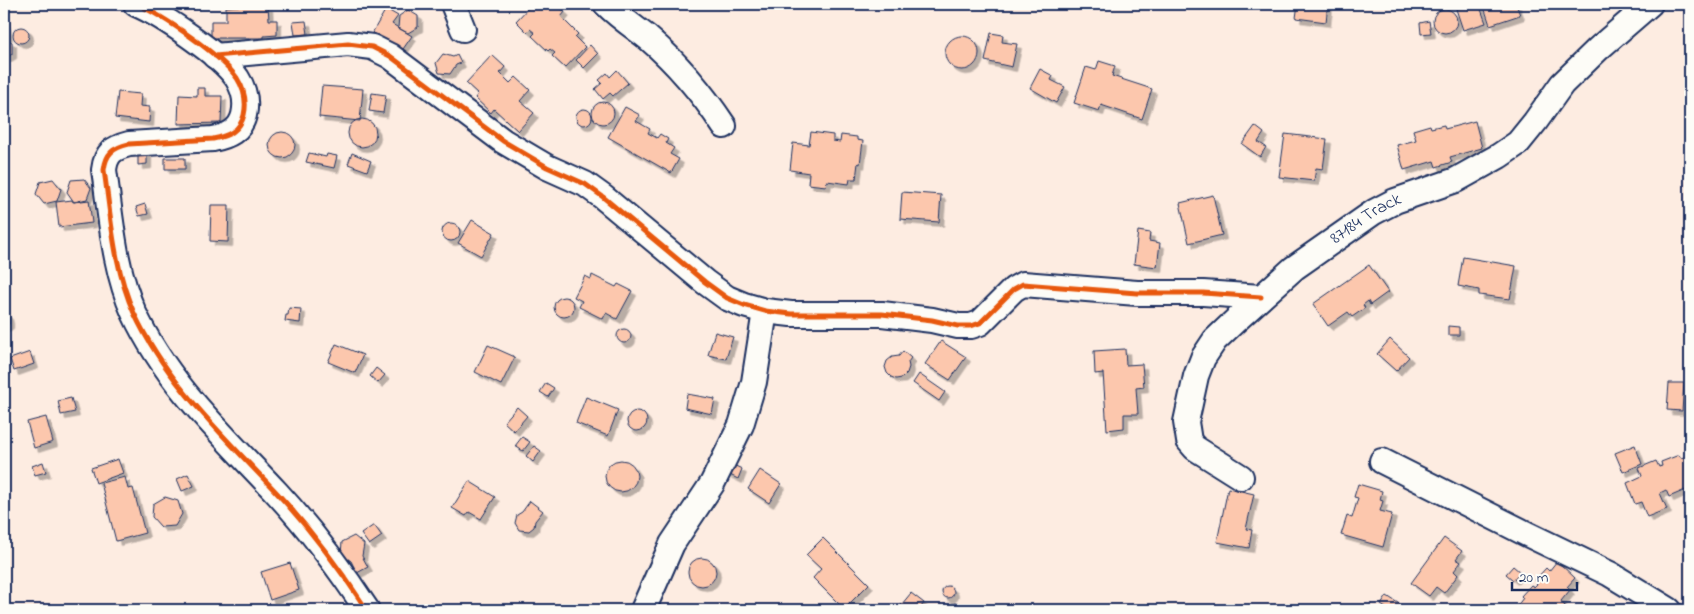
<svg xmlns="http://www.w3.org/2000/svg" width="1694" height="614" font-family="'Indie Flower',sans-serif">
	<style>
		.building { fill: #fcc7ad; stroke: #1b2f5e; filter: url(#shadow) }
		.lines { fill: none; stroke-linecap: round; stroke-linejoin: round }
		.street-casing { stroke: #1b2f5e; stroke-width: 28 }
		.street { stroke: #fdfcf7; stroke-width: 24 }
		.cycleway-casing { stroke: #fdfcf7; stroke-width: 8 }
		.cycleway { stroke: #e8590c; stroke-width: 5 }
		.labels { text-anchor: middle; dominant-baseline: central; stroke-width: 5; stroke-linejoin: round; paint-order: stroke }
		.street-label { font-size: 18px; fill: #1b2f5e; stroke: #fdfcf7 }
	</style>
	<defs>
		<filter id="shadow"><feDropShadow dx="4.5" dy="4.5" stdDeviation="0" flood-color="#0004"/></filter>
	</defs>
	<rect width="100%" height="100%" fill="#fdece1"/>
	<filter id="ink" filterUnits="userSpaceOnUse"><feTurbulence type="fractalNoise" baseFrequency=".02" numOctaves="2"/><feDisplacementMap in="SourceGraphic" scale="10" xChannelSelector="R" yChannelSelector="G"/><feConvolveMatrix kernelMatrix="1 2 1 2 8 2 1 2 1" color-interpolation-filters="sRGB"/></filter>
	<g filter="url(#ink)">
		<!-- building -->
		<path class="building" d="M239 4H259V6H268L269 20H277V35L264 36V38H211V21H226V7L239 6Z
			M532 4H540L544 7 547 4H556L565 12 561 17 578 34 575 37 585 47 565 68 552 56 555 53 550 49 548 51 532 36 535 33 530 29 527 32 516 21Z
			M1298 4H1328L1326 22 1296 18Z
			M1473 4H1479L1486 23 1463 30 1456 9Z
			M1483 4H1516L1520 15 1490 25Z
			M386 9 398 16 392 24 412 36 401 52 371 35Z
			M1433 21a12 12 0 1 1 24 0a12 12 0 1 1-24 0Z
			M408 10 418 16V27L408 33 398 28 399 16Z
			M4 13 8 36H4Z
			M306 21 308 34 295 35 293 22Z
			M1429 21 1431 33 1421 34 1420 23Z
			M13 35a8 8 0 1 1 16 0a8 8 0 1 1-16 0Z
			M991 33 1003 35 1002 42 1017 44 1012 67 985 61Z
			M945 53a17 17 0 1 1 34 0a17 17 0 1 1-34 0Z
			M4 38 12 42V54L4 59Z
			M590 45 598 54 584 68 576 60Z
			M443 54 453 57 457 55 461 63 456 65 450 74 439 73 436 63Z
			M492 55 505 67 500 73 510 83 516 77 530 90 520 101 534 113 518 131 494 109 491 113 475 98 478 94 466 83Z
			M1099 61 1115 66 1112 76 1152 89 1142 119 1101 105 1099 111 1074 103 1086 67 1096 70Z
			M1040 69 1053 76 1051 80 1065 87 1056 103 1030 88Z
			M617 70 628 83 613 96 610 93 603 99 595 89 602 83 599 80 607 73 610 77Z
			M322 86 363 89 360 121 319 117Z
			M197 88H205V96H222L221 123 178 124 179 95 197 96Z
			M118 92 141 94 140 106 150 107 149 122 115 118Z
			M372 93 386 95 383 113 369 111Z
			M592 113a11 11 0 1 1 22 0a11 11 0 1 1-22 0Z
			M625 107 640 115 636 121 650 129 648 133 657 138 660 134 668 139 666 143 674 148 670 154 679 159 671 173 608 137Z
			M576 117a8 8 0 1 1 16 0a8 8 0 1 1-16 0Z
			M348 133a14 14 0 1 1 28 0a14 14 0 1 1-28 0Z
			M1475 121 1482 148 1450 157 1452 162 1436 167 1434 161 1404 170 1397 145 1416 140 1413 130 1430 125 1431 128 1444 125 1445 129Z
			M1255 126 1264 133 1258 142 1266 147 1260 157 1242 144Z
			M269 145a13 13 0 1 1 26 0a13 13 0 1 1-26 0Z
			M811 132 833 135V141L840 142 841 135 857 137V140L863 141 860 164 858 163 856 179H850L849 184 827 181 826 186 808 184 809 173 790 170 793 143 809 145Z
			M1285 134 1327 139 1323 169 1316 168 1314 181 1279 177Z
			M147 152V164L138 165V154Z
			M309 153 326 157 327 154 337 156 334 168 306 162Z
			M352 153 371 161 367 171 348 164Z
			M165 158H185V169H165Z
			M53 179 61 189 57 201 44 204 36 194 40 182Z
			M84 179 91 188 87 199 74 202 67 192 71 180Z
			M902 192 941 195 939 222 900 219Z
			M1213 195 1222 235 1189 243 1180 203Z
			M72 200 73 202 89 200 92 223 59 227 56 202Z
			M145 204 148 214 139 216 136 207Z
			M211 205H229L228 242 210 241Z
			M472 220 494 233 481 256 458 243Z
			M442 232a9 9 0 1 1 18 0a9 9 0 1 1-18 0Z
			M1138 231 1150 233 1149 241 1160 243 1157 267 1134 264Z
			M1463 257 1516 266 1510 299 1479 295V290L1458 286Z
			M1369 265 1388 292 1370 305 1368 301 1363 305 1365 308 1352 317 1348 312 1328 326 1313 304Z
			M592 275 616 287 618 284 632 291 617 319 606 313 603 319 579 307 582 301 574 297 585 276 591 279Z
			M554 307a10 10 0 1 1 20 0a10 10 0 1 1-20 0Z
			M289 308 301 309 300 323 285 321 286 315H288Z
			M4 311 8 315 9 319V324L4 328Z
			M1448 326 1459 327V335H1448Z
			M617 336a7 7 0 1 1 14 0a7 7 0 1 1-14 0Z
			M715 332 733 337 726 359 708 355Z
			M1390 339 1409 357 1396 371 1377 354Z
			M941 341 966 357 950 380 925 364Z
			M336 344 363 355 355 373 328 362Z
			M488 345 515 357 501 385 475 372Z
			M1125 349 1126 365 1142 364 1144 387 1136 388 1138 414H1124V428L1107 430 1103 373 1095 374 1094 351Z
			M903 351 911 358 908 362 909 367 907 373 902 378 896 379 891 377 887 373 885 367 887 361 892 357 899 356Z
			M30 352 34 364 14 371 10 359Z
			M376 368 385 375 378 383 370 376Z
			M919 374 945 392 939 401 913 383Z
			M546 383 554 388 548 397 540 392Z
			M1669 383H1684L1682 411 1667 410Z
			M687 394 715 399 712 414 685 408Z
			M586 397 618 410 608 436 576 423Z
			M71 398 75 412 61 415 58 401Z
			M517 407 527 416 514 431 504 422Z
			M627 421a10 10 0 1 1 20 0a10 10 0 1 1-20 0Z
			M46 417 53 442 34 448 27 422Z
			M522 437 530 442 523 451 515 446Z
			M1635 445 1642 464 1623 472 1615 453Z
			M534 446 541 451 533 462 526 456Z
			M1679 455 1681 458 1690 455V488L1669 497 1666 490 1660 493 1667 509 1647 517 1641 502 1635 504 1627 483 1642 476 1639 468 1656 461 1659 467 1662 466 1661 462Z
			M118 459 123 473 96 483 91 468Z
			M605 476a16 16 0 1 1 32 0a16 16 0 1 1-32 0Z
			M43 462 46 472 35 475 32 466Z
			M731 464 742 469 738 479 726 473Z
			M760 470 781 484 769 503 748 489Z
			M188 474 194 486 182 491 177 479Z
			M125 477 128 489 133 488 145 533 116 541 101 483Z
			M469 481 495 497 481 519 469 512 466 516 452 508Z
			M1358 484 1382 491 1380 500 1383 501 1380 511 1392 514 1383 547 1341 535 1347 516 1352 518 1358 498 1354 497Z
			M1228 488 1254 494 1246 529 1252 530 1249 548 1217 542Z
			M165 497 178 501 182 514 175 526 161 527 152 517 153 504Z
			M530 501 543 511 535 521 534 527 529 531 519 530 515 523 517 515 522 512Z
			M374 525 382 536 369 545 361 534Z
			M354 536 364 544 362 556 368 567 357 573 351 561 341 554 342 542Z
			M823 538 869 584 844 609 813 578 821 569 806 555Z
			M1444 538 1462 551 1456 559 1461 562 1454 571 1458 575 1444 593 1436 587 1429 596 1411 583Z
			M688 572a14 14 0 1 1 28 0a14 14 0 1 1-28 0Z
			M1557 561 1575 578 1567 587 1570 590 1561 601 1565 606 1561 610H1521L1517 606 1523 598 1521 596 1531 585 1534 587 1538 583 1535 580 1546 568 1549 571Z
			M290 563 299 590 270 600 261 572Z
			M1513 566 1520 572 1513 580 1506 574Z
			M942 592a6 6 0 1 1 12 0a6 6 0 1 1-12 0Z
			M911 593 924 603 921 607 924 610H897Z
			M1387 596 1401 605 1397 610H1389L1381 605Z
			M955 603 959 605 962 610H947L950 605Z"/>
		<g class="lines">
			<defs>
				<g id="street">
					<path d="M136 4C162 15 221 55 237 78 244 89 247 102 244 115 240 131 228 136 213 139L129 144C113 148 106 153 104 170 111 217 114 269 134 313 167 384 225 437 277 493 311 530 340 569 367 610"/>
					<path d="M453 4 463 29"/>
					<path d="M606 4C619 17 634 27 648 38 677 63 703 94 724 126"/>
					<path d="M215 56 348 44 372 47 390 56 503 141 547 167 585 184 603 197 705 282 727 298 744 305 765 311 791 314H882L932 320 958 326H971L980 323 1014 289 1023 284 1137 293H1203L1261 297"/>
					<path d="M1382 461 1527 534 1610 574 1669 610"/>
					<path id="s1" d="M1241 477 1195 448 1189 441 1186 422 1196 376 1203 358 1215 340 1235 321 1294 268 1374 212 1395 201 1456 180 1499 156 1518 143 1535 122 1562 84 1598 49 1650 4"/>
					<path d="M643 610 672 544 712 484 741 425 754 382 765 311"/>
				</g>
			</defs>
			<!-- street casing -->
			<use href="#street" class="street-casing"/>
			<!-- street -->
			<use href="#street" class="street"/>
			<defs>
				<path id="cycleway" d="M136 4C162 15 221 55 237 78 244 89 247 102 244 115 240 131 228 136 213 139L129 144C113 148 106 153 104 170 111 217 114 269 134 313 167 384 225 437 277 493 311 530 340 569 367 610
					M215 56 348 44 372 47 390 56 503 141 547 167 585 184 603 197 705 282 727 298 744 305 765 311 791 314H882L932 320 958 326H971L980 323 1014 289 1023 284 1137 293H1203L1261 297"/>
			</defs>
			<!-- cycleway casing -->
			<use href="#cycleway" class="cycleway-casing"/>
			<!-- cycleway -->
			<use href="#cycleway" class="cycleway"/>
		</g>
	</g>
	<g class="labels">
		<!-- street labels -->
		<g class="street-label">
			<text stroke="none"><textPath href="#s1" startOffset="365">87184 Track</textPath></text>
		</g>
	</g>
	<!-- margin -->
	<rect width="1694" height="614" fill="none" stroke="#fdfcf7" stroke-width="20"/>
	<rect x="10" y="10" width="1674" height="594" fill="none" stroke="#1b2f5e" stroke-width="2" filter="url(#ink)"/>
	<!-- scale -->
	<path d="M1512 582v8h65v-8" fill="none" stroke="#1b2f5e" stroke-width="2.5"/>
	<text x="1519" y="582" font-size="15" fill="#1b2f5e" stroke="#fdfcf7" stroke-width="4" paint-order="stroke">20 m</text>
</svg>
